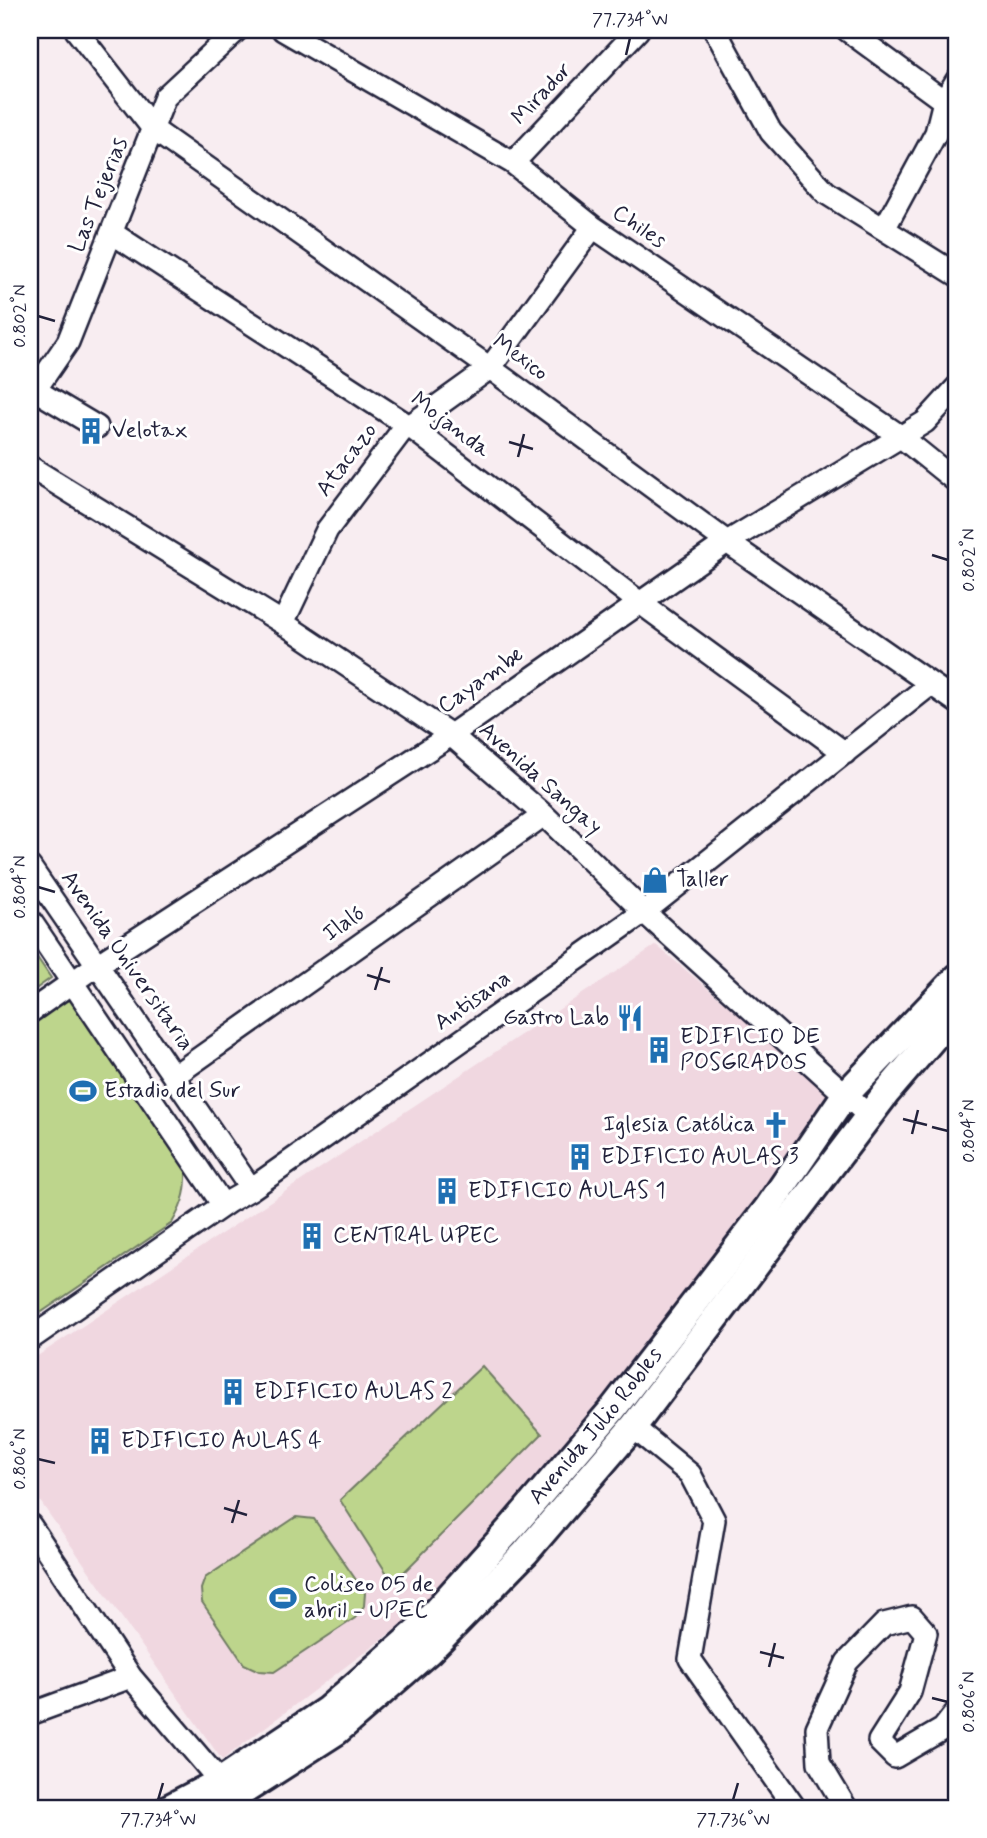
<svg xmlns="http://www.w3.org/2000/svg" width="987" height="1838" font-family="Mynerve,sans-serif">
	<style>
		.built { fill: #f0d7e0 }
		.green { fill: #bdd58c; stroke: #707c64; stroke-width: 2 }
		.lines { fill: none; stroke-linecap: round; stroke-linejoin: round }
		.minor-casing { stroke: #22223b; stroke-width: 26 }
		.major-casing { stroke: #22223b; stroke-width: 32 }
		.minor { stroke: #fff; stroke-width: 21 }
		.major { stroke: #fff; stroke-width: 26 }
		.ticks { fill: none; stroke: #22223b; stroke-width: 2.5 }
		.labels { text-anchor: middle; dominant-baseline: central; stroke-width: 6; stroke-linejoin: round; paint-order: stroke }
		.street-label { font-size: 23px; fill: #22223b; stroke: #fff }
		.poi-label { font-size: 23px; fill: #22223b; stroke: #fff; text-anchor: start }
		.neatline { fill: none; stroke: #22223b; stroke-width: 2.5 }
		.ticks-label { font-size: 18px; text-anchor: middle; fill: #22223b }
	</style>
	<rect width="100%" height="100%" fill="#f8edf1"/>
	<filter id="ink" filterUnits="userSpaceOnUse"><feTurbulence type="fractalNoise" baseFrequency=".0143" numOctaves="2"/><feDisplacementMap in="SourceGraphic" scale="14" xChannelSelector="R" yChannelSelector="G"/><feConvolveMatrix kernelMatrix="1 2 1 2 8 2 1 2 1" color-interpolation-filters="sRGB"/></filter>
	<g filter="url(#ink)">
		<!-- built -->
		<path class="built" d="M656 945 789 1057 835 1099 741 1233 606 1397 410 1618 222 1760 30 1487V1361Z"/>
		<!-- green -->
		<path class="green" d="M30 947 51 978 30 993Z
			M59 1000 75 1001 186 1163C187 1188 185 1201 172 1223L30 1320V1020Z
			M482 1366 542 1434 393 1583 340 1500Z
			M296 1517 314 1519 365 1593 364 1606 355 1618 274 1672 259 1671 244 1664 202 1602 201 1589 205 1578Z"/>
		<g class="lines">
			<defs>
				<path id="minor" d="M76 30 154 130 490 368 727 542 957 702
					M283 30 513 163 593 227 900 436 957 482
					M715 30 771 132 826 193 957 275
					M847 30 944 101 955 107
					M513 163 638 30
					M884 229 936 133 944 101 957 80
					M112 233 409 426 639 602 845 753
					M35 390 97 427
					M30 395 35 390 68 342 165 97 237 30
					M30 467 283 623 451 735 544 815 644 912 869 1116
					M283 623 327 530 401 432 490 368 593 227
					M30 867 251 1189
					M30 920 223 1205
					M30 1012 97 965 451 735 727 542 925 422 957 387
					M174 1076 544 815
					M30 1339 228 1202 251 1189 644 912 931 684
					M633 1427 690 1474 714 1520 690 1659 795 1808
					M30 1525 131 1677 229 1792
					M30 1714 131 1677
					M846 1808 819 1763 817 1728 847 1662 884 1624 912 1617 926 1633 910 1692 879 1741 895 1757 943 1729 957 1711"/>
				<g id="major">
					<path id="s1" d="M169 1808 221 1781 327 1710 419 1630 512 1527 612 1410 767 1209 845 1095 957 978"/>
					<path d="M217 1808 337 1731 429 1651 525 1553 633 1427 887 1092 957 1010"/>
				</g>
			</defs>
			<!-- minor casing -->
			<use href="#minor" class="minor-casing"/>
			<!-- major casing -->
			<use href="#major" class="major-casing"/>
			<!-- minor -->
			<use href="#minor" class="minor"/>
			<!-- major -->
			<use href="#major" class="major"/>
		</g>
	</g>
	<!-- ticks -->
	<path class="ticks" d="M626 55 630 38M38 316 55 321M509 442 533 449M518 457 524 434M932 555 948 560M38 887 55 892M367 975 390 982M375 990 382 967M903 1119 927 1125M932 1127 948 1131M912 1134 918 1110M38 1459 55 1463M224 1508 247 1515M232 1523 239 1500M760 1652 784 1658M769 1667 775 1643M932 1698 948 1702M158 1800 163 1783M733 1800 738 1783"/>
	<!-- icons -->
	<defs>
		<symbol id="building-bare" viewBox="-9 -9 18 18"><path d="M-4-6H4V6H1V3H-1V6H-4ZM-2.5-4.3h1.7v1.8h-1.7ZM.8-4.3h1.7v1.8H.8ZM-2.5-1h1.7V.8h-1.7ZM.8-1h1.7V.8H.8Z" fill="#1f6fb2" stroke="#fff" stroke-width="2.5" paint-order="stroke"/></symbol>
		<symbol id="shop-bare" viewBox="-9 -9 18 18"><path d="M-5-2.5h2.3a2.7 3.5 0 0 1 5.4 0H5L5.5 6h-11ZM-1.5-2.5h3a1.5 2.3 0 0 0-3 0Z" fill="#1f6fb2" stroke="#fff" stroke-width="2.5" paint-order="stroke"/></symbol>
		<symbol id="restaurant-bare" viewBox="-9 -9 18 18"><path d="M-5-6h1v4h1v-4h1v4h1v-4h1v5L-1.5 .5V6h-2V.5L-5-1ZM5-6V6H3V1.5H1.5Q1.5-4 5-6Z" fill="#1f6fb2" stroke="#fff" stroke-width="2.5" paint-order="stroke"/></symbol>
		<symbol id="stadium-bare" viewBox="-9 -9 18 18"><path d="M0-5a6.5 5 0 1 0 0 10a6.5 5 0 1 0 0-10ZM-3.5-1.8h7v3.6h-7Z" fill="#1f6fb2" stroke="#fff" stroke-width="2.5" paint-order="stroke"/></symbol>
		<symbol id="church-bare" viewBox="-9 -9 18 18"><path d="M-1.2-6h2.4v3.5h3.3v2.4h-3.3V6h-2.4V-.1h-3.3v-2.4h3.3Z" fill="#1f6fb2" stroke="#fff" stroke-width="2.5" paint-order="stroke"/></symbol>
	</defs>
	<g fill-rule="evenodd">
		<use href="#building-bare" x="72" y="412" width="38" height="38"/>
		<use href="#shop-bare" x="636" y="861" width="38" height="38"/>
		<use href="#restaurant-bare" x="611" y="999" width="38" height="38"/>
		<use href="#building-bare" x="640" y="1031" width="38" height="38"/>
		<use href="#stadium-bare" x="64" y="1072" width="38" height="38"/>
		<use href="#church-bare" x="757" y="1106" width="38" height="38"/>
		<use href="#building-bare" x="561" y="1138" width="38" height="38"/>
		<use href="#building-bare" x="428" y="1172" width="38" height="38"/>
		<use href="#building-bare" x="293" y="1217" width="38" height="38"/>
		<use href="#building-bare" x="214" y="1373" width="38" height="38"/>
		<use href="#building-bare" x="81" y="1422" width="38" height="38"/>
		<use href="#stadium-bare" x="264" y="1579" width="38" height="38"/>
	</g>
	<g class="labels">
		<!-- street labels -->
		<g class="street-label">
			<text transform="translate(542 94) rotate(-47)">Mirador</text>
			<text transform="translate(99 195) rotate(-68)">Las Tejerias</text>
			<text transform="translate(639 227) rotate(34)">Chiles</text>
			<text transform="translate(520 358) rotate(36)">Mexico</text>
			<text transform="translate(450 425) rotate(37)">Mojanda</text>
			<text transform="translate(347 460) rotate(-53)">Atacazo</text>
			<text transform="translate(481 681) rotate(-35)">Cayambe</text>
			<text transform="translate(540 779) rotate(42)">Avenida Sangay</text>
			<text transform="translate(344 924) rotate(-35)">Ilaló</text>
			<text transform="translate(127 961) rotate(55)">Avenida Universitaria</text>
			<text transform="translate(473 1001) rotate(-35)">Antisana</text>
			<text stroke="none"><textPath href="#s1" startOffset="578">Avenida Julio Robles</textPath></text>
		</g>
		<!-- poi labels -->
		<g class="poi-label">
			<text x="112" y="431">Velotax</text>
			<text x="676" y="880">Taller</text>
			<text x="609" y="1018" text-anchor="end">Gastro Lab</text>
			<text x="680" y="1037">EDIFICIO DE<tspan x="680" dy="26">POSGRADOS</tspan></text>
			<text x="104" y="1091">Estadio del Sur</text>
			<text x="755" y="1125" text-anchor="end">Iglesia Católica</text>
			<text x="601" y="1157">EDIFICIO AULAS 3</text>
			<text x="468" y="1191">EDIFICIO AULAS 1</text>
			<text x="333" y="1236">CENTRAL UPEC</text>
			<text x="254" y="1392">EDIFICIO AULAS 2</text>
			<text x="121" y="1441">EDIFICIO AULAS 4</text>
			<text x="304" y="1585">Coliseo 05 de<tspan x="304" dy="26">abril - UPEC</tspan></text>
		</g>
	</g>
	<!-- margin -->
	<rect width="987" height="1838" fill="none" stroke="#fff" stroke-width="77"/>
	<rect x="38" y="38" width="910" height="1762" class="neatline"/>
	<g class="ticks-label">
		<text x="630" y="25">77.734°W</text>
		<text transform="translate(19 316) rotate(-90)" y="6">0.802°N</text>
		<text transform="translate(968 560) rotate(-90)" y="6">0.802°N</text>
		<text transform="translate(19 887) rotate(-90)" y="6">0.804°N</text>
		<text transform="translate(968 1131) rotate(-90)" y="6">0.804°N</text>
		<text transform="translate(19 1459) rotate(-90)" y="6">0.806°N</text>
		<text transform="translate(968 1702) rotate(-90)" y="6">0.806°N</text>
		<text x="158" y="1825">77.734°W</text>
		<text x="733" y="1825">77.736°W</text>
	</g>
</svg>
